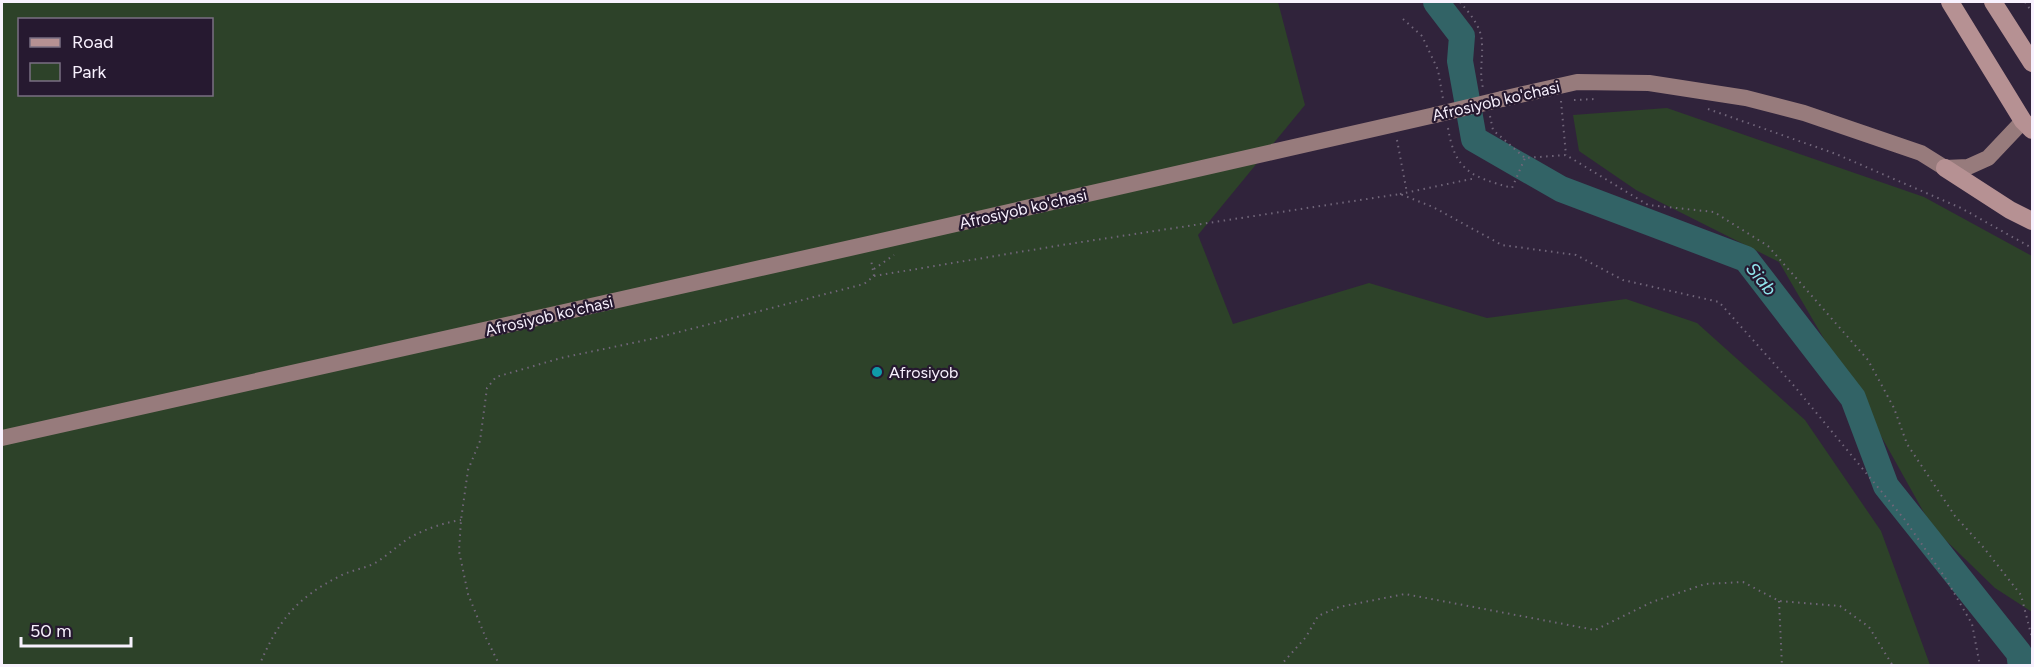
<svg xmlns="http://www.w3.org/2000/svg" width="2034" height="667" font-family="Figtree,sans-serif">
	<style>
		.green { fill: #2d4229; fill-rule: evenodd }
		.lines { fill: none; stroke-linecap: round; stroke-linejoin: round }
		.river { stroke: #326366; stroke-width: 26 }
		.path { stroke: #71667a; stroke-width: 2; stroke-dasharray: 1.5 4.5; stroke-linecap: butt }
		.secondary { stroke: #977b7c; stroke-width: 16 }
		.primary { stroke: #b69193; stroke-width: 18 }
		.secondary-bridge { stroke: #977b7c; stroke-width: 16 }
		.culture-dot { fill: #0f9aa8; stroke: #261930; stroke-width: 2 }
		.labels { text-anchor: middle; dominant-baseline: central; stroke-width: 4.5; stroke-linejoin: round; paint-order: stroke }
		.street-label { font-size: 16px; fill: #f8f1fe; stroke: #261930 }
		.poi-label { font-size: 16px; fill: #f8f1fe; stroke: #261930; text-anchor: start }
		.water-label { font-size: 18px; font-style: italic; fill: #91e6ed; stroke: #261930 }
	</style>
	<rect width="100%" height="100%" fill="#30233b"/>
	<!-- green -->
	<path class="green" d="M2 2H1278L1305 105 1198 235 1233 324 1369 283 1487 318 1626 299 1697 323 1805 420 1881 531 1930 665H2ZM20 20H212V94H20Z
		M1667 108 1924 197 2032 256V612L1995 588 1932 527 1885 443 1779 262 1636 190 1579 151 1573 115Z"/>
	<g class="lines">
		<!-- river -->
		<path class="river" d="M1436 2 1462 36 1460 61 1474 139 1561 189 1746 259 1853 398 1886 486 2019 653 2021 666"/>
		<!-- path -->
		<path class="path" d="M1460 2C1470 14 1482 27 1482 44 1483 59 1479 72 1483 88
			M2025 2 2032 12
			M1403 19 1422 36 1438 70 1443 99
			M1574 100 1595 99
			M1561 101 1566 155
			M1708 109 1836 154 1961 208 2032 248
			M1490 116 1493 130 1525 158 1566 155 1648 205 1714 212 1768 246 1868 360 1894 408 1907 444 1955 516 1984 548 2021 595 2032 638
			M1448 128C1455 172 1473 177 1512 188L1525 158
			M1397 140 1407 193
			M1400 194 1476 178
			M874 269 894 255
			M874 276 1062 245 1400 194 1433 207 1502 245 1576 255 1623 280 1719 302 1795 387 1905 520 1946 579 1972 624 1980 666
			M1779 601 1782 666
			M259 666C278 621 296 598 340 576 351 570 364 569 375 563 387 556 397 546 409 538 425 529 443 523 461 520
			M500 666 485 636 468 594 459 551 461 520 468 470 480 441 487 388 496 377 561 358 656 338 864 284 874 276 871 260
			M1280 666 1306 637 1318 616 1339 607 1405 594 1595 630 1652 602 1705 584 1743 582 1779 601 1840 606 1869 627 1893 666"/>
		<!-- secondary -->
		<path class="secondary" d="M1502 99 1577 82 1649 83 1746 98 1804 113 1921 153 1945 168 1968 167 1988 158 2023 121
			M2 438 868 244 1435 115"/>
		<!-- primary -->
		<path class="primary" d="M1950 2 2023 121 2032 130
			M1993 2 2032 63
			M1945 168 2010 210 2032 221"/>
		<!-- secondary-bridge -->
		<path class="secondary-bridge" d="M1435 115 1502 99"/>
	</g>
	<!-- markers -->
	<circle class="culture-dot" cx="877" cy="372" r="6"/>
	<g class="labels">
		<!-- street labels -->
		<g class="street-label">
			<text transform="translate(1496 101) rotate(-13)">Afrosiyob ko'chasi</text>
			<text transform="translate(1023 209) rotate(-13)">Afrosiyob ko'chasi</text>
			<text transform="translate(549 316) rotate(-13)">Afrosiyob ko'chasi</text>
		</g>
		<!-- poi labels -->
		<g class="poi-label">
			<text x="889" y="372">Afrosiyob</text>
		</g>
		<!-- water labels -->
		<g class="water-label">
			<text transform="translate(1761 279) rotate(51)">Siab</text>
		</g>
	</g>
	<!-- border -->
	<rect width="2034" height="667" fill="none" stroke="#f8f1fe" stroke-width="6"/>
	<!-- legend -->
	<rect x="18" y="18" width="195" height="78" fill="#261930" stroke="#7a6f82" stroke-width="1.5"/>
	<rect x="30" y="38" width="30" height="9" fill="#b69193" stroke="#7a6f82" stroke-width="1.5"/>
	<text x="72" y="48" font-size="18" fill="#f8f1fe">Road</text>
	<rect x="30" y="63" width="30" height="18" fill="#2d4229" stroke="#7a6f82" stroke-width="1.5"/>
	<text x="72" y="78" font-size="18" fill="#f8f1fe">Park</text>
	<!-- scale -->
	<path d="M21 637v9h110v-9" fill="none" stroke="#f8f1fe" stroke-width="3"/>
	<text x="30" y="637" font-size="18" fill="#f8f1fe" stroke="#261930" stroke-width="4.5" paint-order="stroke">50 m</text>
</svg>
